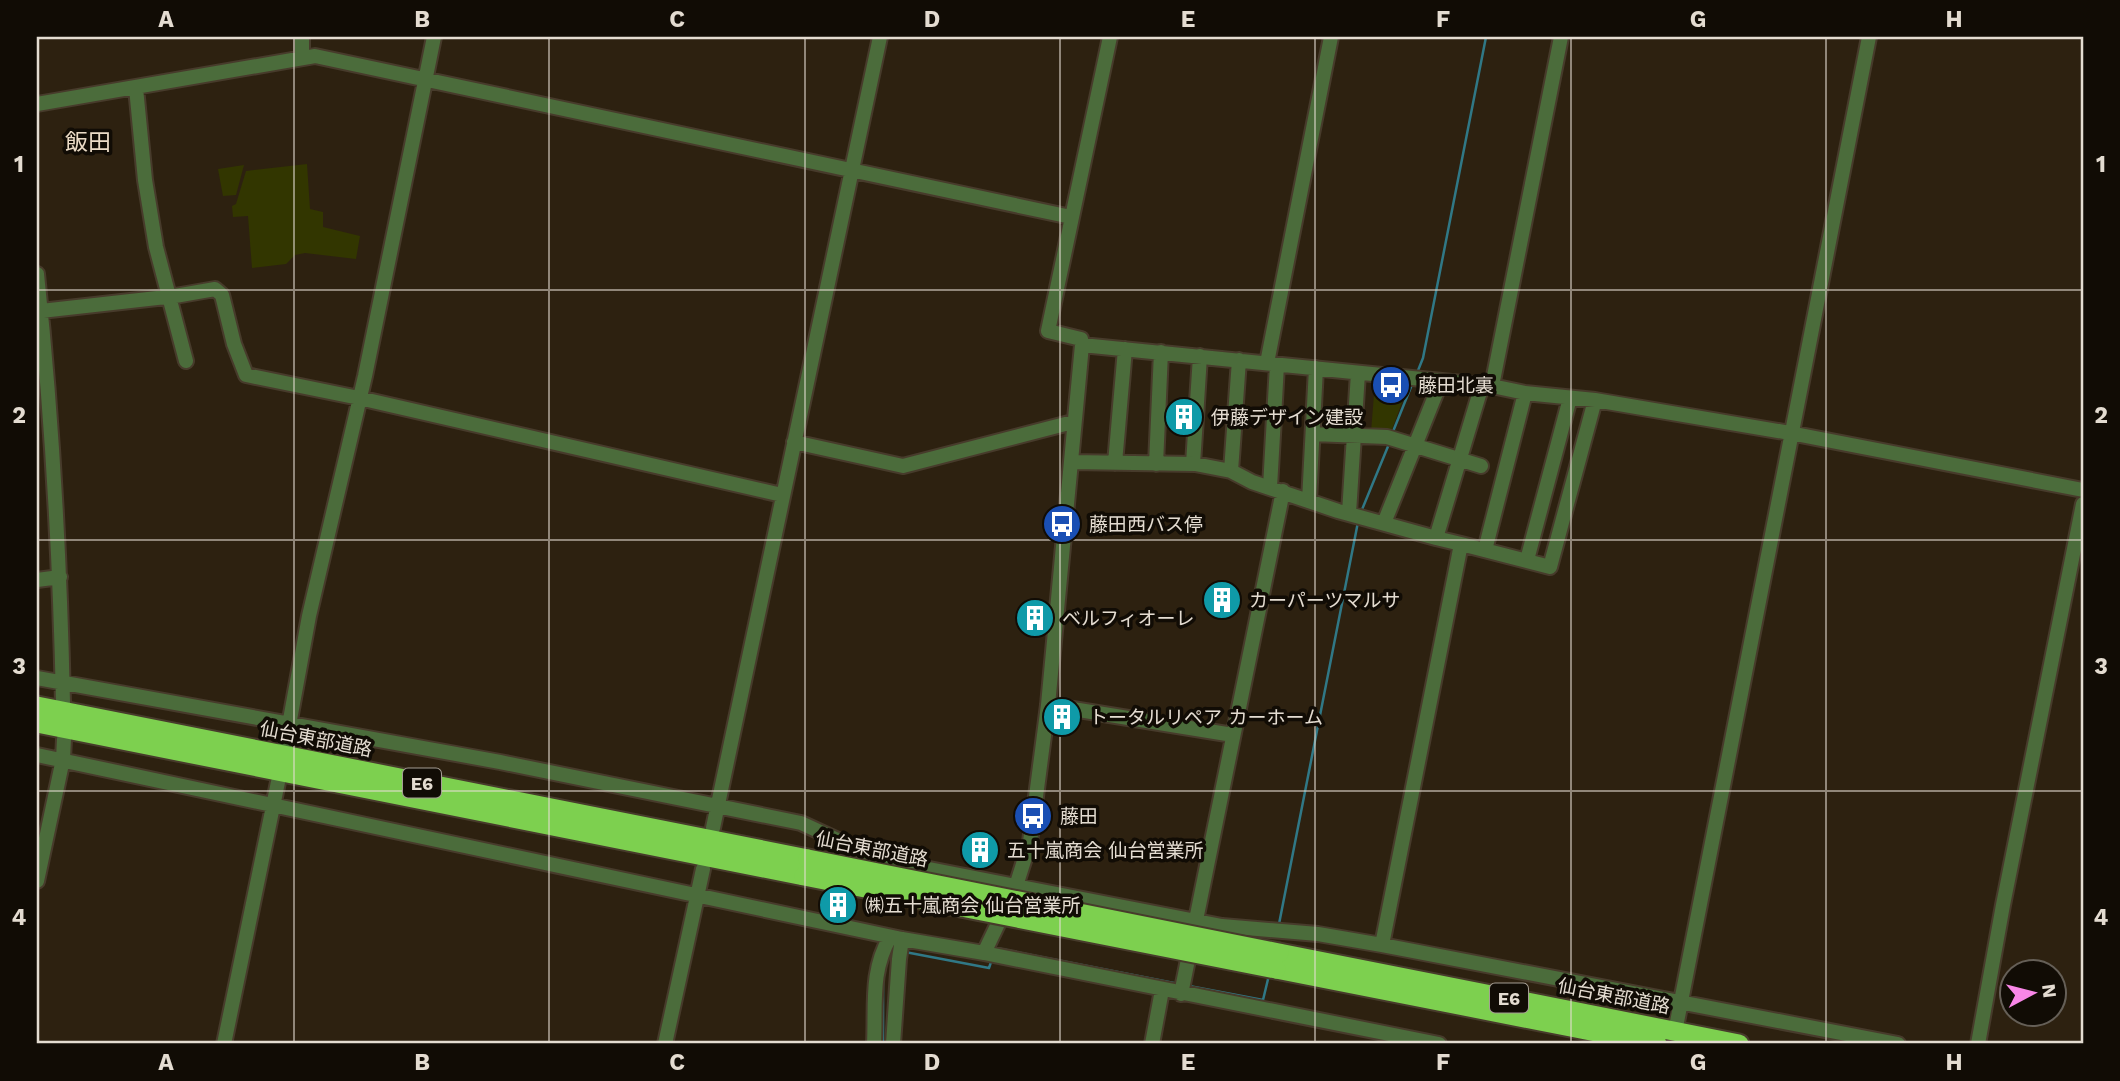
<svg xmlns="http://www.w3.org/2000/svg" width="2120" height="1081" font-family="'Work Sans','Noto Sans JP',sans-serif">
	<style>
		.green { fill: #323600 }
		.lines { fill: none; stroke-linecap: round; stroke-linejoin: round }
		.stream { stroke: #307886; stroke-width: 2.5 }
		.minor-casing { stroke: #473b2b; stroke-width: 18 }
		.highway-casing { stroke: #473b2b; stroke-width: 23 }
		.minor { stroke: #4b6c3b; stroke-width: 14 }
		.highway { stroke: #7dd04f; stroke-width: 19 }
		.highway-bridge-casing { stroke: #473b2b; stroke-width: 23; stroke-linecap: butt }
		.highway-bridge { stroke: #7dd04f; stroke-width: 19 }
		.grid { fill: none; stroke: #e4dcd1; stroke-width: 2; stroke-opacity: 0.55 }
		.labels { text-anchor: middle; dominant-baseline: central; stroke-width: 7; stroke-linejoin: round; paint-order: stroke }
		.shield { fill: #110c05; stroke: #a59e94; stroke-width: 2 }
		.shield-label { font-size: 18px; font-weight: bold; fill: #e4dcd1 }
		.poi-label { font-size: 19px; fill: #e4dcd1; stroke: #110c05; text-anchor: start }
		.street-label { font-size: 19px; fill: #e4dcd1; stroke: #110c05 }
		.quarter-label { font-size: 23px; fill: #ebdbc6; stroke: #110c05 }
		.neatline { fill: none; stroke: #e4dcd1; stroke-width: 2.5 }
		.grid-label { font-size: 23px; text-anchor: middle; font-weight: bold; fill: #e4dcd1 }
	</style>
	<rect width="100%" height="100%" fill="#2d2110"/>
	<!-- green -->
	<path class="green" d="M307 164 310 209 323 212V227L360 236 356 259 305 253 295 255 286 264 252 268 248 216 233 217 232 206 236 204 246 171Z
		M244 165 236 195 223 196 218 169Z
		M1375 382 1408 386 1391 432H1371Z"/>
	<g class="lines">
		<!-- stream -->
		<path class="stream" d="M1417 373 1423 358 1486 37
			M1392 434 1413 382
			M1361 512 1389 444
			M1279 924 1358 522
			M996 948 1179 984
			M905 952 989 968 991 962
			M1189 986 1263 1000 1269 975
			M883 1044V979"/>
		<defs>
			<path id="minor" d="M302 57V37
				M136 88 145 180 156 247 186 361
				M37 104 315 56 1071 217
				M37 274C52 416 60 560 63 703
				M41 311 175 296 215 289 222 295 234 344 246 375 359 398 782 495
				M1082 345 1081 339 1048 331 1110 37
				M1267 363 1331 37
				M1492 386 1561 37
				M1313 434 1387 437 1481 466
				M794 442 903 466 1073 422
				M1072 462 1195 464 1231 471 1252 482 1338 511 1436 538
				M1115 463 1125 349
				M1156 464 1161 352
				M1193 464 1200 356
				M1231 471 1239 360
				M1270 487 1277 365
				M1309 501 1316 368
				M1349 513 1358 373
				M1384 523 1441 381
				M1461 544 1550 567 1595 400
				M1485 550 1525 393
				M1527 560 1570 398
				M37 580 60 577
				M37 678 500 762 801 823 866 853 914 866 1016 886 1222 926 1318 934 1382 945 1898 1044
				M1048 705 1233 735
				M285 747 309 616 365 376 434 37
				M37 755 902 939 984 953 1439 1044
				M713 828 880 37
				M37 881 63 759 64 739
				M1382 945 1461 544 1436 538 1482 385
				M984 953 1016 886 1030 842 1048 705 1082 345 1492 386 1525 393 1595 400 1790 433 2083 490
				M1181 994 1283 491
				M1677 1022 1869 37
				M224 1044 278 782
				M665 1044 703 869
				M874 1044C876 1005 870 972 890 937
				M893 1044 899 959 902 939
				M1152 1044 1162 990
				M1978 1044 2003 905 2083 504"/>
			<path id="highway" d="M37 706 808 859
				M37 723 804 876
				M1279 953 1739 1044
				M1276 969 1657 1044"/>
		</defs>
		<!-- minor casing -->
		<use href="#minor" class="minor-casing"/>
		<!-- highway casing -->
		<use href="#highway" class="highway-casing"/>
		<!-- minor -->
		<use href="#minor" class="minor"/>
		<!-- highway -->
		<use href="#highway" class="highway"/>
		<defs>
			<path id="highway-bridge" d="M808 859 1279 953
				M804 876 1276 969"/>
		</defs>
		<!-- highway-bridge casing -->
		<use href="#highway-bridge" class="highway-bridge-casing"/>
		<!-- highway-bridge -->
		<use href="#highway-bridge" class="highway-bridge"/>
	</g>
	<!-- grid -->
	<path class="grid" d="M294 37V1044M549 37V1044M805 37V1044M1060 37V1044M1315 37V1044M1571 37V1044M1826 37V1044M37 290H2083M37 540H2083M37 791H2083"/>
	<!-- icons -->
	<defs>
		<symbol id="bus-disc" viewBox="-11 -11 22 22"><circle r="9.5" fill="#1a4fb4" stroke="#110c05"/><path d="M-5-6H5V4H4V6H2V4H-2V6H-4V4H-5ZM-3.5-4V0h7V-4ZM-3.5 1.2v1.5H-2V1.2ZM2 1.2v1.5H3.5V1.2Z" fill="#fff"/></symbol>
		<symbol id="building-disc" viewBox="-11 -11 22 22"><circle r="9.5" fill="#0f9aa8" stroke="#110c05"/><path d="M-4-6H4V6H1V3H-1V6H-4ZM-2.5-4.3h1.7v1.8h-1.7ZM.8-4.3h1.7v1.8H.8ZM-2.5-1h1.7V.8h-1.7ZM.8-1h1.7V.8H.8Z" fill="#fff"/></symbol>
	</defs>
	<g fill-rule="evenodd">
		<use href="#bus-disc" x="1369" y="363" width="44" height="44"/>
		<use href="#building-disc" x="1162" y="395" width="44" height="44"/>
		<use href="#bus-disc" x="1040" y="502" width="44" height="44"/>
		<use href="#building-disc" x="1200" y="578" width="44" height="44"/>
		<use href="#building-disc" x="1013" y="596" width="44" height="44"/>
		<use href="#building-disc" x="1040" y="695" width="44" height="44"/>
		<use href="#bus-disc" x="1011" y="794" width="44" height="44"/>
		<use href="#building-disc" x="958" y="828" width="44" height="44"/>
		<use href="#building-disc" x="816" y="883" width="44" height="44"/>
	</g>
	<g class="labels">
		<!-- shield labels -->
		<g class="shield">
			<rect x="403" y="768.5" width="38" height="29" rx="5"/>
			<rect x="1490" y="983.5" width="38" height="29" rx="5"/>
		</g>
		<g class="shield-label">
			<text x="422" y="783">E6</text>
			<text x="1509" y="998">E6</text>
		</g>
		<!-- poi labels -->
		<g class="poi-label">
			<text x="1418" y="385">藤田北裏</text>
			<text x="1211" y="417">伊藤デザイン建設</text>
			<text x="1089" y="524">藤田西バス停</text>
			<text x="1249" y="600">カーパーツマルサ</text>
			<text x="1062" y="618">ベルフィオーレ</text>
			<text x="1089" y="717">トータルリペア カーホーム</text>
			<text x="1060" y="816">藤田</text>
			<text x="1007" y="850">五十嵐商会 仙台営業所</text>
			<text x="865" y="905">㈱五十嵐商会 仙台営業所</text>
		</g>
		<!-- street labels -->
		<g class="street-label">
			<text transform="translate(316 739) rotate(11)">仙台東部道路</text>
			<text transform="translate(872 849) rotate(11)">仙台東部道路</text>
			<text transform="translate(1614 996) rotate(11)">仙台東部道路</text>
		</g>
		<!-- quarter labels -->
		<g class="quarter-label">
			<text x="88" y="142">飯田</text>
		</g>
	</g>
	<!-- border -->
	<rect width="2120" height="1081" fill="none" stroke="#110c05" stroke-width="77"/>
	<!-- north arrow -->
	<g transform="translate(2033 993) rotate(83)"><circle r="33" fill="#110c05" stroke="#655f57" stroke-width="2"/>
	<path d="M0-5L12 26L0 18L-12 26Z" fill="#f987e8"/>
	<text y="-10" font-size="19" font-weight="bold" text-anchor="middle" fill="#e4dcd1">N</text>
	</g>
	<rect x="38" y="38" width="2044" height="1004" class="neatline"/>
	<g class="grid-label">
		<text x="166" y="27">A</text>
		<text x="422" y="27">B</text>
		<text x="677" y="27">C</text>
		<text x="932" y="27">D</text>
		<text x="1188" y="27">E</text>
		<text x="1443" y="27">F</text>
		<text x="1698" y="27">G</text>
		<text x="1954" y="27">H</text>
		<text x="19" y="172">1</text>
		<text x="2101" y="172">1</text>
		<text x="19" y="423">2</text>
		<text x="2101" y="423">2</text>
		<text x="19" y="674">3</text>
		<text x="2101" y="674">3</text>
		<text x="19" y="925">4</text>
		<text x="2101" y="925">4</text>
		<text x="166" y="1070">A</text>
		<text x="422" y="1070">B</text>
		<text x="677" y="1070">C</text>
		<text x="932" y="1070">D</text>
		<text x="1188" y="1070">E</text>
		<text x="1443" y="1070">F</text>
		<text x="1698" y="1070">G</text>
		<text x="1954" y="1070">H</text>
	</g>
</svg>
